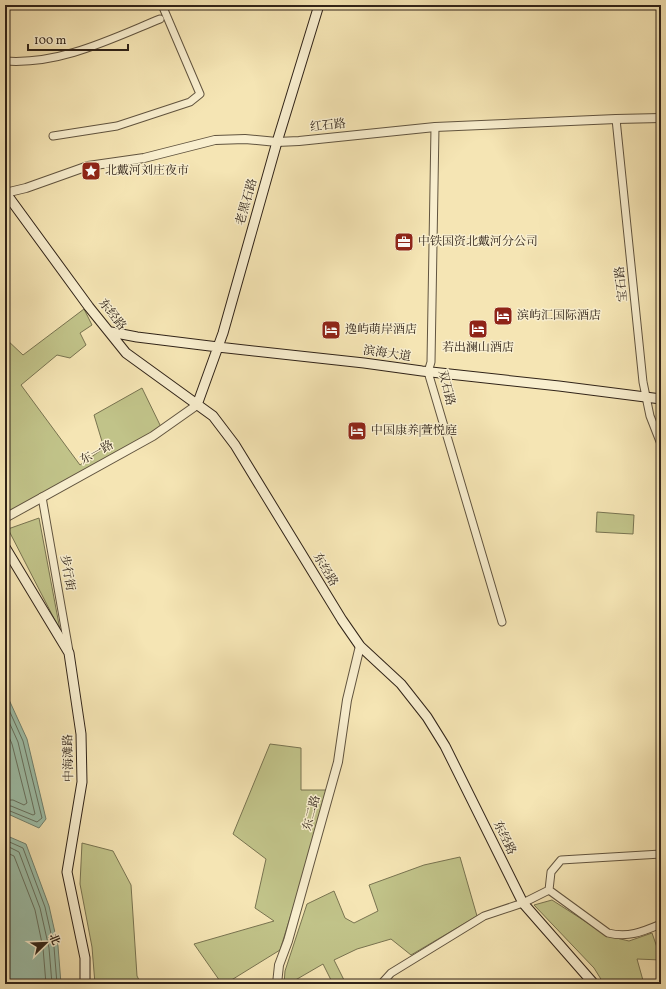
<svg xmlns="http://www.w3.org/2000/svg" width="666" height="989" font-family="Vollkorn,'Noto Serif SC',serif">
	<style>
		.green { fill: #c1c389; stroke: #787350 }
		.water { fill: #9dbfa9; stroke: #71816f }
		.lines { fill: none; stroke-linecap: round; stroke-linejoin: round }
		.shore { stroke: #667160; stroke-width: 1 }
		.minor-casing { stroke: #61543f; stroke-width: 9 }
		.tertiary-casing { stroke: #61543f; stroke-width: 10 }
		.secondary-casing { stroke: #302318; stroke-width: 11 }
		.minor { stroke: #f8eece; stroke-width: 7 }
		.tertiary { stroke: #f8eece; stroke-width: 8 }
		.secondary { stroke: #f8eece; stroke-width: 9 }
		.labels { text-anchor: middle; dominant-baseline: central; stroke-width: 3; stroke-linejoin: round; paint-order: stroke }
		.street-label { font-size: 12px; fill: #302318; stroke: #f8eece }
		.poi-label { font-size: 12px; fill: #302318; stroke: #f8eece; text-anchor: start }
	</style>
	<rect width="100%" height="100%" fill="#f5e5b4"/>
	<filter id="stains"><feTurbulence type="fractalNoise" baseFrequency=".005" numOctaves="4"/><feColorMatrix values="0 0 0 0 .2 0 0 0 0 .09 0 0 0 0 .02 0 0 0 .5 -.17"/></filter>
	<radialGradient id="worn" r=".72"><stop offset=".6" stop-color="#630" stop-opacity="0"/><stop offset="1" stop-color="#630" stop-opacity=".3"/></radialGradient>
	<!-- green -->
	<path class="green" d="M84 309 92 325 80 333 86 345 70 358 57 355 21 385 80 465 104 448 94 415 142 388 161 427 5 518V338L23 355Z
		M597 512 634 515 633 534 596 532Z
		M39 518 60 630 8 529Z
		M270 744 301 748V790H328L325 805 280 950 225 984H222L194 944 274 921 255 908 266 859 233 834Z
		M82 843 113 851 131 885 137 976 141 984H95L92 947 80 884Z
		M460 857 477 916 411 955 391 939 357 949 334 960 346 984H333L323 964 292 982 293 984H284L285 971 307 904 334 891 345 918 354 923 378 911 369 885 424 865Z
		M552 900 608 936 629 941 652 933 659 953H661V960L637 959 644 984H604L594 968 534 905Z"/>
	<!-- water -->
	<path class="water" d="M5 691 27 739 46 819 39 828 8 814 5 818Z
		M5 835 26 844 49 906 58 946 61 984H5Z"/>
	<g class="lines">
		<!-- shore -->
		<path class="shore" d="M5 701 23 741 42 818 37 822 10 811 5 812
			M5 713 18 742 35 814 33 815 11 806H5
			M5 728 12 744 27 803 24 805 13 800H5
			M5 840 23 848 45 907 54 947 57 984
			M5 845 19 852 40 908 49 948 52 984
			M5 852 14 856 35 910 43 948 46 984"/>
		<defs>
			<path id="minor" d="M5 61C60 65 111 39 160 19
				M616 119 643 382 650 416 661 444
				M435 127 431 362 428 372 502 622
				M53 136 117 126 190 102 200 94 162 5
				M42 497 69 651
				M549 890 551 872 561 860 661 854
				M381 984 391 973 484 916 523 903 549 890 608 933C628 938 642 932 661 924"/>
			<path id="tertiary" d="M5 193 26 188 88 166 144 158 215 140 245 139 277 142 299 141 435 127 616 119 661 118
				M5 518 153 436 197 405
				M277 984 279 965 288 941 338 762 347 700 360 646"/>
			<path id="secondary" d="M5 192 89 307 126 353 213 416 235 445 342 620 360 646 401 684 427 717 445 746 523 903 594 984
				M111 332 137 337 218 347 364 363 422 371 559 386 661 399
				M197 405 223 333 277 142 319 5
				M5 547 69 653 81 734 82 782 67 872 85 958V984"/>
		</defs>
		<!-- minor casing -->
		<use href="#minor" class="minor-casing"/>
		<!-- tertiary casing -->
		<use href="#tertiary" class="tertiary-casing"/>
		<!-- secondary casing -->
		<use href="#secondary" class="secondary-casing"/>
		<!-- minor -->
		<use href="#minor" class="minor"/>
		<!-- tertiary -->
		<use href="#tertiary" class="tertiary"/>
		<!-- secondary -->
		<use href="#secondary" class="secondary"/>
	</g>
	<!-- icons -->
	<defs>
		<symbol id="sight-square" viewBox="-11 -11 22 22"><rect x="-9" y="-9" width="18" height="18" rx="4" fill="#8f2418" stroke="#f8eece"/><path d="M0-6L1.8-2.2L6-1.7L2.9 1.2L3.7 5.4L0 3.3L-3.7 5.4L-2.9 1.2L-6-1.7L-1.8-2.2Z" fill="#fff"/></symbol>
		<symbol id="office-square" viewBox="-11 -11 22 22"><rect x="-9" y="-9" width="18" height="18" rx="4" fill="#8f2418" stroke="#f8eece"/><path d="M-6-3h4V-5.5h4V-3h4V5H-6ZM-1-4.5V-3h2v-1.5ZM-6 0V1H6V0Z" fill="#fff"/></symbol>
		<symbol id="hotel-square" viewBox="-11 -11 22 22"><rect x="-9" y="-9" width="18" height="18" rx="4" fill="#8f2418" stroke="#f8eece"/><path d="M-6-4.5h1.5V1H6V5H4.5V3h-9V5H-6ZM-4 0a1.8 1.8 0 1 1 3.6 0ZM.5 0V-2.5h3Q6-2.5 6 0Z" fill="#fff"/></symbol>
	</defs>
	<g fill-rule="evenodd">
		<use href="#sight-square" x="80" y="160" width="22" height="22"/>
		<use href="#office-square" x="393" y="231" width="22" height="22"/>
		<use href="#hotel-square" x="492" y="305" width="22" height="22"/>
		<use href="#hotel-square" x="467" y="318" width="22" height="22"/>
		<use href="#hotel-square" x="320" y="319" width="22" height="22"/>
		<use href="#hotel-square" x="346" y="420" width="22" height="22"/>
	</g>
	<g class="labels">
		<!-- street labels -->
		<g class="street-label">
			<text transform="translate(328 126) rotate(-6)">红石路</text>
			<text transform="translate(247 202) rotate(-74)">老黑石路</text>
			<text transform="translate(622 284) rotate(-96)">宝石路</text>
			<text transform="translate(112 315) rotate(52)">东经路</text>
			<text transform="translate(387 354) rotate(8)">滨海大道</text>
			<text transform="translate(446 388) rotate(76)">双石路</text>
			<text transform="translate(97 453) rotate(-29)">东一路</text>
			<text transform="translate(325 570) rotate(59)">东经路</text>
			<text transform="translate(67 573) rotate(80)">步行街</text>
			<text transform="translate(69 758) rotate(-91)">中海滩路</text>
			<text transform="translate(312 813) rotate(-75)">东二路</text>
			<text transform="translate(504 838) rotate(64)">东经路</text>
		</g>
		<!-- poi labels -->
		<g class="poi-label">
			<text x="105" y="171">北戴河刘庄夜市</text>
			<text x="418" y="242">中铁国资北戴河分公司</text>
			<text x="517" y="316">滨屿汇国际酒店</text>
			<text x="345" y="330">逸屿萌岸酒店</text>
			<text x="478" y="348" text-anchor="middle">若出澜山酒店</text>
			<text x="371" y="431">中国康养|萱悦庭</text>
		</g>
	</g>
	<!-- margin -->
	<rect width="666" height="989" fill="none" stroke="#f5e5b4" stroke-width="20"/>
	<rect x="6" y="6" width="654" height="977" fill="none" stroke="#302318" stroke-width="2"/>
	<rect x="10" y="10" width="646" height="969" fill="none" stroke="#302318"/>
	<!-- north arrow -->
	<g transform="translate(46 943) rotate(67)" stroke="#f8eece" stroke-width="3" paint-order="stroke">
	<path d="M0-3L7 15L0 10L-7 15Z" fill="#302318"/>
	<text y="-6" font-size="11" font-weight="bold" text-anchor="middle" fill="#302318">北</text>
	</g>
	<!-- scale -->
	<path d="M28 44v6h100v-6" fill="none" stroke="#302318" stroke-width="2"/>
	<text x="34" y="44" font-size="12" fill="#302318" stroke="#f8eece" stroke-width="3" paint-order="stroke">100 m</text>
	<rect width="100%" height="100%" filter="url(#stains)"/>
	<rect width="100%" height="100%" fill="url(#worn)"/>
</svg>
